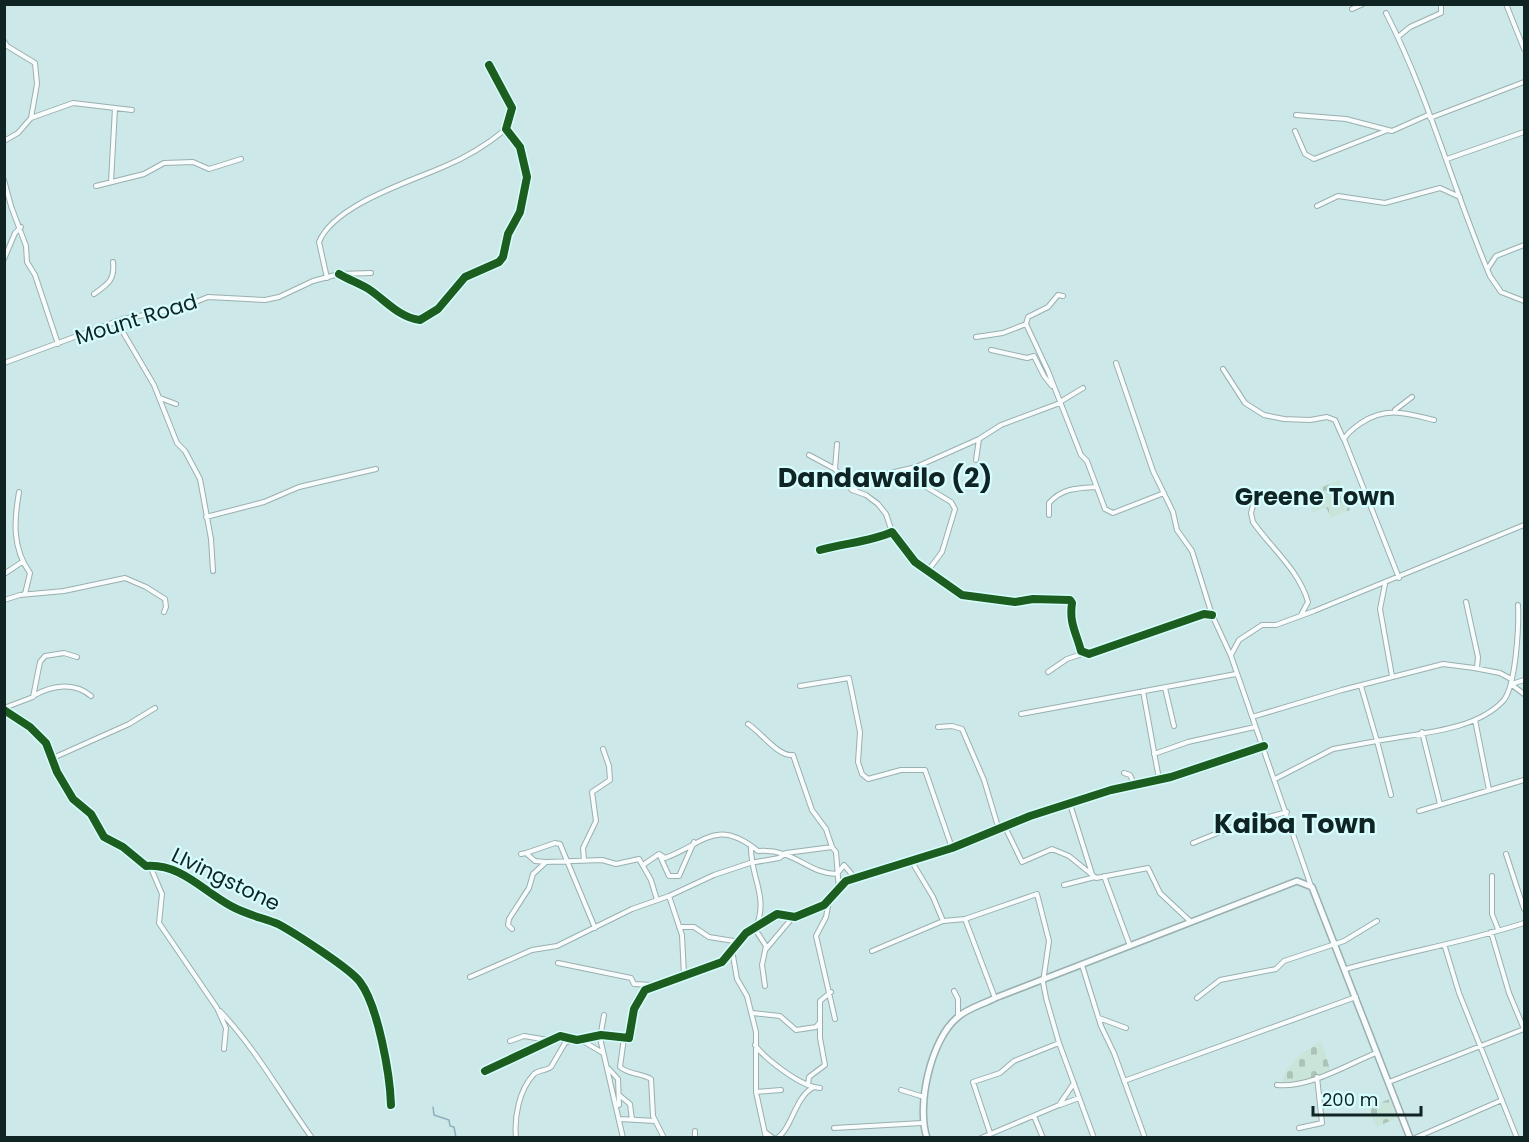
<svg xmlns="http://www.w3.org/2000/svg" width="1529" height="1142" font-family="Poppins,sans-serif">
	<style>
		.cemetery { fill: url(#cemetery-stones) }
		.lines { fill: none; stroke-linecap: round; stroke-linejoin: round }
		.stream { stroke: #8dafbf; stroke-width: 1.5 }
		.minor-casing { stroke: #9aafaf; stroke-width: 6 }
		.major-casing { stroke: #9aafaf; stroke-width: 8 }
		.minor { stroke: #f8fcfc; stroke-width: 4 }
		.major { stroke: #f8fcfc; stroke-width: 5 }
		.cycleway-casing { stroke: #d7fefe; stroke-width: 11 }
		.cycleway { stroke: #1b5e20; stroke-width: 8 }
		.labels { text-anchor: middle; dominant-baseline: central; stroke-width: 4.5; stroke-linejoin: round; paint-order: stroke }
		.street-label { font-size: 21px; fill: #112424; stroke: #d7fefe }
		.quarter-label { font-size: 24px; font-weight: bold; fill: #112424; stroke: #d7fefe }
		.district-label { font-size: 27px; font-weight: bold; fill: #112424; stroke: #d7fefe }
	</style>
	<defs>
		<pattern id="cemetery-stones" width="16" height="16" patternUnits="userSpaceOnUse" patternTransform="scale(1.5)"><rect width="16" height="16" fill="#c9e4d9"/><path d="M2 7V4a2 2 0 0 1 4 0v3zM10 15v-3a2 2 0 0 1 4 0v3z" fill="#acc3ba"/></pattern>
	</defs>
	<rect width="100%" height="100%" fill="#cde8e8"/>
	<!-- cemetery -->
	<path class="cemetery" d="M1339 480 1350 510 1331 518 1326 507 1311 513 1313 491Z
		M1321 1041 1331 1072 1282 1088C1281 1066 1304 1052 1321 1041Z
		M1390 1099 1397 1118 1376 1127 1369 1107Z"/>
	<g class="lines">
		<!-- stream -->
		<path class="stream" d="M433 1107 434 1115 449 1120 450 1126 454 1127 456 1138"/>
		<defs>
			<path id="minor" d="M1506 4 1524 49
				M1352 9 1363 4
				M1386 13C1429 97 1453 189 1490 276L1501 292 1524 301
				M1398 37 1410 27 1441 13V4
				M4 41 7 46 35 63 37 84 31 118
				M1296 115 1346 119 1392 131 1428 115
				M1430 118 1524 82
				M1295 131 1305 154 1314 159 1388 130
				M4 141 18 133 31 118 73 103 132 110
				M1447 159 1524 132
				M4 180 11 206 26 246 27 262 35 275 58 344
				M111 182 115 108
				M96 186 144 174 164 163 193 162 209 169 241 159
				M1317 206 1338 196 1385 203 1440 188 1460 197
				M4 259 15 233 21 227
				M1488 268 1496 256 1524 245
				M339 274C349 280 361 284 370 290 386 301 400 318 420 320L438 309 465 277 499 262 503 257 508 234 520 212 527 177 520 147 506 129 512 108 489 65
				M327 278 319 242C334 205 409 182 443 167 465 158 488 144 506 129
				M94 294C108 284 115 280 113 262
				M117 322 154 385 177 443 185 451 200 479 211 539 213 571
				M1026 324 1048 371 1081 455 1087 461 1105 509 1113 513 1164 493
				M976 337 1003 333 1026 324 1028 317 1048 307 1058 295 1063 296
				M991 350 1027 358 1034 356 1044 376 1052 386
				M4 363 123 319 181 308 208 297 265 300 279 297 313 281 339 274 371 273
				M1116 363 1153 471 1173 512 1177 530 1192 551 1212 615 1231 656 1311 886
				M1223 369 1245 403 1264 415 1284 419 1310 420 1327 417 1335 420 1343 438
				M160 398 176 404
				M1060 402 1083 388
				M1395 410 1412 397
				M809 455 835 469 852 490 866 495 878 504 886 514 892 532
				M976 460 979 439
				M835 469 837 444
				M910 469 923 485 951 502 955 509 942 552 927 572
				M852 490 882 475 916 467 979 439 1001 425 1060 403
				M19 492C14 521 12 548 30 573L25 594
				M1254 502 1251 513 1253 522C1271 548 1299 570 1308 602L1301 615
				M1049 515V503C1062 488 1077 488 1096 487
				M206 517 264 502 299 487 376 469
				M820 550C844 543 870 542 892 532L915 562 962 595 1015 602 1033 599 1070 600 1072 603C1069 623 1076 632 1081 651L1089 654 1204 614 1212 615
				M4 574 22 562
				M1399 578 1344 439C1348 432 1354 428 1361 423 1386 406 1406 413 1434 420
				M1385 584 1380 609 1392 676
				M4 600 20 595 64 591 125 578 146 587 165 599 166 607 164 612
				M1466 602 1478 657 1477 668
				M1231 655 1239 640 1262 625H1276L1314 611 1524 525
				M1048 672 1067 659 1085 653
				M1512 684 1524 680
				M800 686 849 678 860 732 858 762 862 774 868 779 901 770H925L952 848
				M1165 688 1174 726
				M1143 691 1159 779
				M35 695C53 685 75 682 91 696
				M4 708 33 697 40 662 45 656 64 653 77 657
				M4 710 30 727 46 743 57 772 73 799 91 814 104 837 123 847 146 866C180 863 203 891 231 906 245 914 263 918 278 924 293 932 351 969 360 982 378 1006 390 1074 391 1105
				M1021 714 1236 674
				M1252 717 1342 690 1443 664 1474 668 1500 673 1511 679 1512 685 1524 694
				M1475 720 1489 790
				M748 724C761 732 778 757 793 755L812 810 826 829 832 847
				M938 727 952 726 962 729 984 780 999 830
				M1422 732 1440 804
				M1154 754 1188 742 1255 727
				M53 758 129 724 155 708
				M1124 773 1130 775 1135 786
				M1275 779 1333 749 1377 741 1361 686
				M1391 795 1377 741C1416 733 1474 732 1503 701 1516 687 1519 625 1518 605
				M1070 804 1092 874
				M1419 811 1524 780
				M1005 827 1022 862 1052 849 1069 856 1096 878 1148 868 1160 893 1191 922
				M1193 843 1235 826 1287 812
				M751 846C750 878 770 897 755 929L766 946 762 965 765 986
				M526 853 555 843 560 844 595 928
				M521 854 526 853 535 861 546 862 602 860 616 864 639 859 651 880 657 900
				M1506 854 1524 909
				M660 856 669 876H679L694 842
				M584 860 583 848 596 821 592 792 610 780 609 766 603 749
				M912 862 933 897 943 921
				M643 865 659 854 665 858C704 844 716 817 758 851 794 848 808 874 837 874L844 865 855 878
				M150 866 162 894 159 923 217 1008 226 1028 224 1049
				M1104 876 1130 946
				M1492 876V914L1498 929
				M1064 885 1095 877
				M669 896 682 935 684 975
				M829 901 826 917 816 936 835 1019
				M679 927H694L709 937 740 942
				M512 929 508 925 509 919 529 888 533 874 545 863
				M1491 932 1509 993 1524 1029
				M1445 947 1459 993 1517 1138
				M766 949 793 917
				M732 950 737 979 747 996 756 1032V1092L766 1138
				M872 951 943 921 965 919
				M558 963 631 978 634 984 652 985
				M1082 965 1101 1026 1114 1053 1145 1138
				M1346 969C1405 952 1466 942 1524 923
				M470 977 532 950 557 946 632 909 669 896 714 875 750 863 779 858 786 853 832 847 836 852 839 890
				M954 991 958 999V1015
				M995 998 965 919 1037 894 1049 941 1043 982 1046 998 1059 1043 1094 1138
				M1197 998 1220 980 1276 969 1284 961 1344 941 1377 921
				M220 1011C256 1049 281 1095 312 1138
				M752 1013 780 1016 796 1030 816 1027 820 1022
				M604 1015 600 1038 623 1138
				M1099 1018 1126 1028
				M624 1038 620 1067C630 1075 641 1073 651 1079L653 1116 664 1138
				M581 1040 603 1053
				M510 1041 524 1036 548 1040
				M755 1045C764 1058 797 1083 814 1087
				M609 1069 618 1079 619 1105
				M485 1071 560 1036 577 1040 601 1035 629 1038 634 1009 645 990 722 962 746 933 777 914 795 917 824 905 846 881 952 848 1030 816 1111 790 1171 777 1264 746
				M1124 1081 1356 997
				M1389 1082 1524 1029
				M808 1085 809 1077 825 1065 820 1038V1001L831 992
				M1277 1085C1310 1088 1346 1065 1376 1053
				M901 1090 924 1097
				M756 1092 781 1090
				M619 1095 630 1104 632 1120
				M1060 1105 1079 1098
				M1034 1116 1043 1138
				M620 1119 655 1121
				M834 1128 922 1123
				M1299 1128 1322 1123 1317 1077
				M695 1131V1138
				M765 1132 773 1138
				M990 1133 973 1082 1000 1073 1014 1061 1059 1043
				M516 1138C514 1117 519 1090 534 1074 538 1070 546 1071 551 1067L565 1043 571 1040
				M777 1138C792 1129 795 1096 814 1087L820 1088
				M981 1138 1059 1105 1074 1083
				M1415 1138 1502 1100"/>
			<path id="major" d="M927 1138C916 1106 931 1038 958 1017 968 1008 984 1004 995 998L1297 881 1312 887 1410 1138"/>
		</defs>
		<!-- minor casing -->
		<use href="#minor" class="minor-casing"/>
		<!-- major casing -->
		<use href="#major" class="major-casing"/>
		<!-- minor -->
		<use href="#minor" class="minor"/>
		<!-- major -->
		<use href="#major" class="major"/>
		<defs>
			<path id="cycleway" d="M339 274C349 280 361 284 370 290 386 301 400 318 420 320L438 309 465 277 499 262 503 257 508 234 520 212 527 177 520 147 506 129 512 108 489 65
				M820 550C844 543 870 542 892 532L915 562 962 595 1015 602 1033 599 1070 600 1072 603C1069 623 1076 632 1081 651L1089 654 1204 614 1212 615
				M4 710 30 727 46 743 57 772 73 799 91 814 104 837 123 847 146 866C180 863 203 891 231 906 245 914 263 918 278 924 293 932 351 969 360 982 378 1006 390 1074 391 1105
				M485 1071 560 1036 577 1040 601 1035 629 1038 634 1009 645 990 722 962 746 933 777 914 795 917 824 905 846 881 952 848 1030 816 1111 790 1171 777 1264 746"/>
		</defs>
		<!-- cycleway casing -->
		<use href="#cycleway" class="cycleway-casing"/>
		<!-- cycleway -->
		<use href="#cycleway" class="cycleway"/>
	</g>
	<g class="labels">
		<!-- street labels -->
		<g class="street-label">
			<text transform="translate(136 319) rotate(-17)">Mount Road</text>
			<text transform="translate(226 879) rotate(26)">LIvingstone</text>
		</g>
		<!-- quarter labels -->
		<g class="quarter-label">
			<text x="1315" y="496">Greene Town</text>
		</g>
		<!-- district labels -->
		<g class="district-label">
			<text x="885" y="477">Dandawailo (2)</text>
			<text x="1295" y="823">Kaiba Town</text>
		</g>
	</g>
	<!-- border -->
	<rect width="1529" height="1142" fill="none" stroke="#112424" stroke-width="12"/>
	<!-- scale -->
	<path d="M1313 1106v9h108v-9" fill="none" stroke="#112424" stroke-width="3"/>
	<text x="1322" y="1106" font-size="18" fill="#112424" stroke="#d7fefe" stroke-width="4.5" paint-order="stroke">200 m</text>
</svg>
